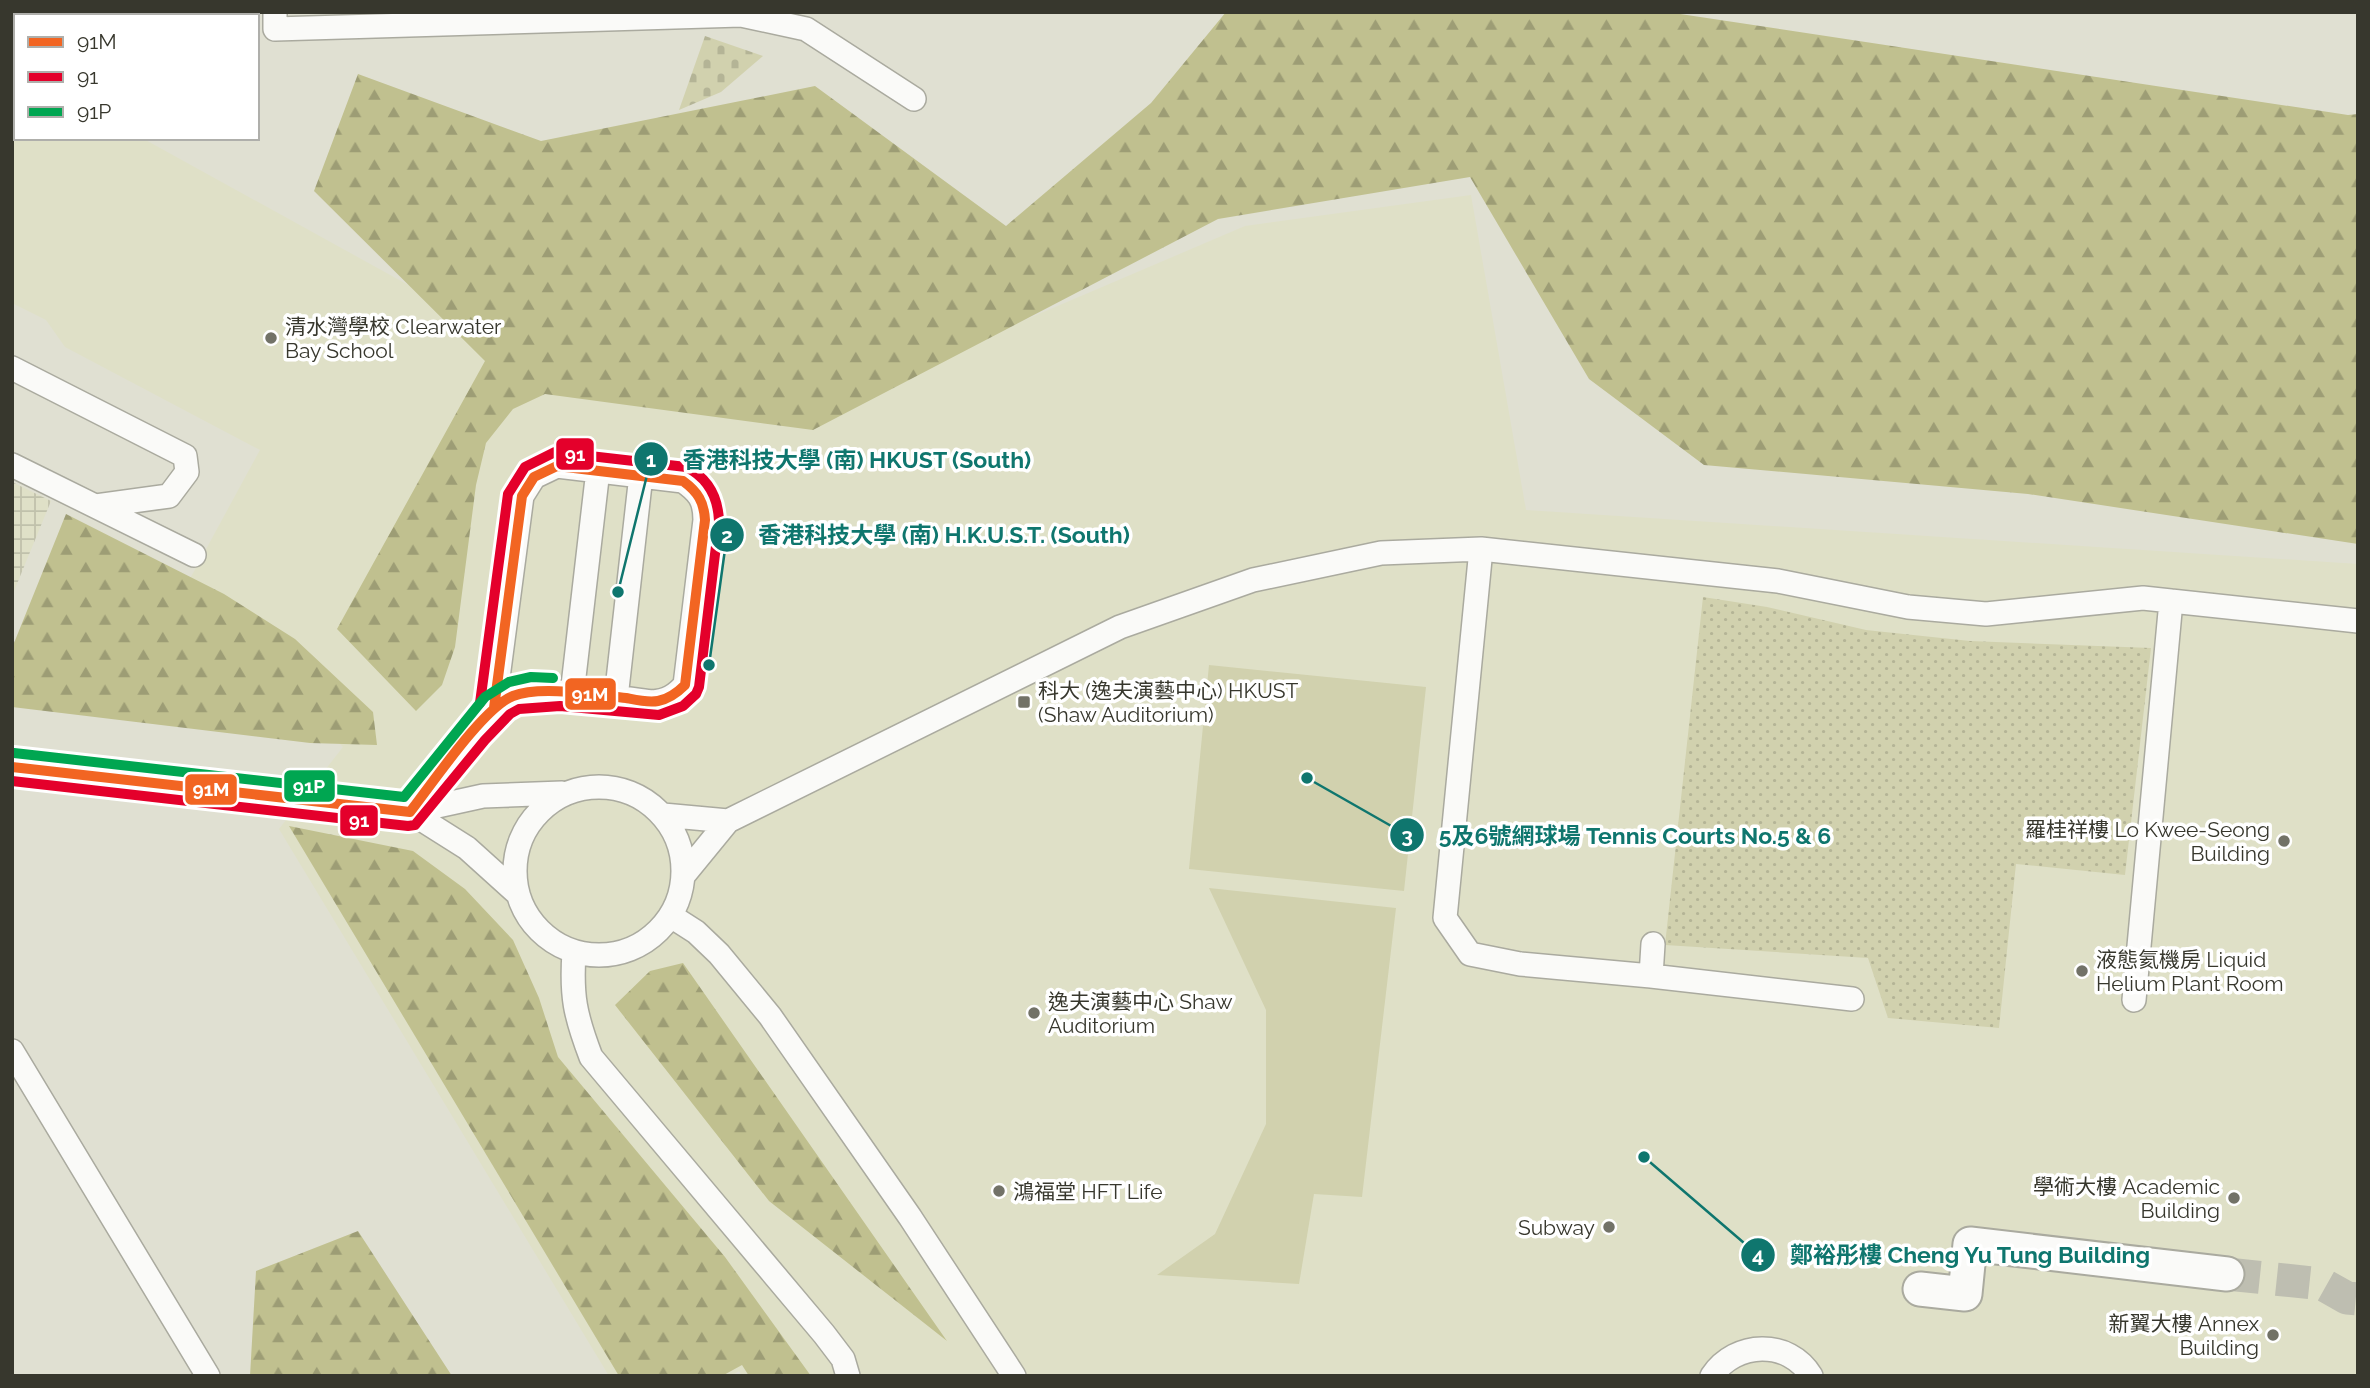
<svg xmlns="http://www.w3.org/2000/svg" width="2370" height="1388" font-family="Raleway,'Noto Sans TC',sans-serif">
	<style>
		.built { fill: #dfe0c7 }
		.industrial { fill: url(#industrial-grid) }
		.grass { fill: #d1d1ae }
		.forest { fill: url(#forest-firs) }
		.cemetery { fill: url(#cemetery-stones) }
		.park { fill: url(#park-dots) }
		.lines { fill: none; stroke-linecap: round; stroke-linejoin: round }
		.pedestrian-tunnel { stroke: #bebeb1; stroke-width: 33; stroke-dasharray: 33 17; stroke-linecap: butt }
		.service-casing { stroke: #aaaa9f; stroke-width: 26 }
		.pedestrian-casing { stroke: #aaaa9f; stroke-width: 37 }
		.minor-casing { stroke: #aaaa9f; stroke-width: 42 }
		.service { stroke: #fafaf8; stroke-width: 23 }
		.pedestrian { stroke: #fafaf8; stroke-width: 33 }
		.minor { stroke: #fafaf8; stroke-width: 38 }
		.bus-1-casing { stroke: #fff; stroke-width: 16 }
		.bus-2-casing { stroke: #fff; stroke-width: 16 }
		.bus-3-casing { stroke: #fff; stroke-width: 16 }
		.bus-1 { stroke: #f26522; stroke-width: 10 }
		.bus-2 { stroke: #e4002b; stroke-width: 10 }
		.bus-3 { stroke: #00a651; stroke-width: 10 }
		.poi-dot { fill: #727267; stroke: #fff; stroke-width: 2.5 }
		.labels { text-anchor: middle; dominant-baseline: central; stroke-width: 7; stroke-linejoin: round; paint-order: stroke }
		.poi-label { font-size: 21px; fill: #37372d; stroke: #fff; text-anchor: start }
		.leader { fill: none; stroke: #0f766e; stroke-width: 2.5 }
		.callout-dot { fill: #0f766e; stroke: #fff; stroke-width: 2.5 }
		.mark-label { font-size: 21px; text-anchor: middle; font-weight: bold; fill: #fff }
		.callout-label { font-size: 23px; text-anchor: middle; font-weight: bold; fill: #0f766e; stroke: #fff; stroke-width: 7; stroke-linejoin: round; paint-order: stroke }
		.line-badge { stroke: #fff; stroke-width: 2.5 }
		.badge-label { font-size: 19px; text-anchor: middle; font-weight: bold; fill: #fff }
	</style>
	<defs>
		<pattern id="industrial-grid" width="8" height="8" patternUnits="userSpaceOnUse" patternTransform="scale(1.75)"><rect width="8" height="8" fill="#dfe0c7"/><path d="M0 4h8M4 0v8" fill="none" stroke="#c0c1ab"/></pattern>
		<pattern id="forest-firs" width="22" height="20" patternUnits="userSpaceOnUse" patternTransform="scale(1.75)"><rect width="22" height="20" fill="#c0c08f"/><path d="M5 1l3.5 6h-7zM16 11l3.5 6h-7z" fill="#9d9d75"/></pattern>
		<pattern id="cemetery-stones" width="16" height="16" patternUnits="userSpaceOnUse" patternTransform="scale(1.75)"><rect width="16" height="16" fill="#d1d1ae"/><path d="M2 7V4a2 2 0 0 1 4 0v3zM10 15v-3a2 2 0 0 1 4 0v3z" fill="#b4b496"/></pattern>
		<pattern id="park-dots" width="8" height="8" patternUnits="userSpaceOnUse" patternTransform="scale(1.75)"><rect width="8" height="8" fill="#d1d1ae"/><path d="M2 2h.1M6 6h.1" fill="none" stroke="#b4b496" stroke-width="1.8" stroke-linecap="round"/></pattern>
	</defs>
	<rect width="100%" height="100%" fill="#e0e0d2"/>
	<!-- built -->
	<path class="built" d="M12 67 16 69V138H142L488 329 861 390 1245 226 1471 195 1526 510 2358 564V1376H742L739 1371 731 1376H609L279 829 343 747 186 586 260 450 65 347 46 320 12 303Z"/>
	<!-- industrial -->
	<path class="industrial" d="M12 482 51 501 12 596Z"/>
	<!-- grass -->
	<path class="grass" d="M1209 665 1426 687 1404 891 1189 869Z
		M1209 888 1396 908 1362 1197 1314 1194 1299 1284 1157 1275 1215 1234 1266 1124V1010Z"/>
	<!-- forest -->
	<path class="forest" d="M1226 12H1667L2348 115 2358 114V544L2028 494 1704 465 1589 379 1470 177 1218 219 813 430 545 394 513 409 486 443 476 485 455 647 442 685 416 711 337 629 485 361 314 191 358 74 541 141 815 86 1006 226 1151 103Z
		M66 514 224 594 295 639 373 712 377 745 310 743 12 707V648Z
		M289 826 413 851 465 889 513 940 539 998 558 1057 725 1257 811 1376H749L742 1365 722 1376H619Z
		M683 963 947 1341 769 1201 615 1005 650 971Z
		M358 1231 452 1376H250L256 1271Z"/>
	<!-- cemetery -->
	<path class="cemetery" d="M705 36 763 56 721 92 679 110Z"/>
	<!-- park -->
	<path class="park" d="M1703 597 1767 607 1866 630 1970 641 2151 648 2125 875 2016 864 1999 1028 1888 1018 1868 958 1665 945Z"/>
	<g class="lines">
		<!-- pedestrian-tunnel -->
		<path class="pedestrian-tunnel" d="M2227 1274 2322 1284 2347 1298 2358 1299"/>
		<defs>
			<path id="service" d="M275 12V29L741 15 806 29 914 99
				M12 368 185 456 187 472 169 496 96 506
				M12 465 194 555
				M1481 549 1445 918 1470 954 1520 964 1651 976 1852 999
				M572 694 598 470
				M616 698 641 475
				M515 871a84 84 0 1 1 168 0a84 84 0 1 1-168 0Z
				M410 812C430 787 487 706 513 696 539 685 621 698 652 702 667 701 675 696 685 685L705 520C705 500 699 492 683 481L557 466 534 477 522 496 494 708
				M410 812 483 796 562 793
				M410 812 467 848 518 894
				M663 815 728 821
				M683 876 728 821 1120 627 1253 580 1381 553 1481 549 1778 581 1908 607 1986 614 2143 598 2358 621
				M671 916 696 932 719 954 770 1016 910 1217 1014 1376
				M574 952C571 996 575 1015 591 1057L824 1334 843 1359 848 1376
				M1651 976 1653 944
				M2134 1000 2171 601
				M12 1051 208 1376
				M1712 1376C1735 1341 1789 1339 1811 1376"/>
			<path id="pedestrian" d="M1920 1289 1965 1294 1970 1244 2227 1274"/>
			<path id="minor" d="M12 767 410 812"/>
		</defs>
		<!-- service casing -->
		<use href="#service" class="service-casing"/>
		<!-- pedestrian casing -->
		<use href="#pedestrian" class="pedestrian-casing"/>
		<!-- minor casing -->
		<use href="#minor" class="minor-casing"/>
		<!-- service -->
		<use href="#service" class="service"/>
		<!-- pedestrian -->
		<use href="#pedestrian" class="pedestrian"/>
		<!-- minor -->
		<use href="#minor" class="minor"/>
		<defs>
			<path id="bus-1" d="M12 767 410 812
				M410 812C432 784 483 708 513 696 540 685 597 695 626 698 636 700 648 703 658 701 669 699 677 693 685 685L705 520C704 502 698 492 683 481L557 466 534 477 522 496 494 708"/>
			<path id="bus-2" d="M12 781 408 826 415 825 485 740 510 714 519 709 560 706 659 715 683 706 696 694 699 687 719 521C718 497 708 478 686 467L555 452 525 467 508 494 480 703"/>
			<path id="bus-3" d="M14 753 404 797 485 697 509 682 531 677 553 678"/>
		</defs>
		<!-- bus-1 casing -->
		<use href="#bus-1" class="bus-1-casing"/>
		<!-- bus-2 casing -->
		<use href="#bus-2" class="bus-2-casing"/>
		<!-- bus-3 casing -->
		<use href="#bus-3" class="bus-3-casing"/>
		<!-- bus-1 -->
		<use href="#bus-1" class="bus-1"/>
		<!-- bus-2 -->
		<use href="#bus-2" class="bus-2"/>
		<!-- bus-3 -->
		<use href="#bus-3" class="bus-3"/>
	</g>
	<!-- markers -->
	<g class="poi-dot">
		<circle cx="271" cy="338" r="7"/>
		<rect x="1017" y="695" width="14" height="14" rx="3.5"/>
		<circle cx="2284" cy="841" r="7"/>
		<circle cx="2082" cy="971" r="7"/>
		<circle cx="1034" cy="1013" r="7"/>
		<circle cx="999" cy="1191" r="7"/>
		<circle cx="2234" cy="1198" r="7"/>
		<circle cx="1609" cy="1227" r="7"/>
		<circle cx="2273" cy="1335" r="7"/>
	</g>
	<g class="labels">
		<!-- poi labels -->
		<g class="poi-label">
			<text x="285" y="326">清水灣學校 Clearwater<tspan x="285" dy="24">Bay School</tspan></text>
			<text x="1038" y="690">科大 (逸夫演藝中心) HKUST<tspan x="1038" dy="24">(Shaw Auditorium)</tspan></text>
			<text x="2270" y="829" text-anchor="end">羅桂祥樓 Lo Kwee-Seong<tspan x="2270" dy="24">Building</tspan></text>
			<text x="2096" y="959">液態氦機房 Liquid<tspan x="2096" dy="24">Helium Plant Room</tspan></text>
			<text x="1048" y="1001">逸夫演藝中心 Shaw<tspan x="1048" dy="24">Auditorium</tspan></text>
			<text x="2220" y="1186" text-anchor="end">學術大樓 Academic<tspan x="2220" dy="24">Building</tspan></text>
			<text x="1013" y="1191">鴻福堂 HFT Life</text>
			<text x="1595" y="1227" text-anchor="end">Subway</text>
			<text x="2259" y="1323" text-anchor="end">新翼大樓 Annex<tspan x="2259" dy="24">Building</tspan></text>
		</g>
	</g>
	<!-- callouts -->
	<path class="leader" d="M618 592L651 459M709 665L727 535M1307 778L1407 835M1644 1157L1758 1255"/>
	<g class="callout-dot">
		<circle cx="618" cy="592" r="7"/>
		<circle cx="709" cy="665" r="7"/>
		<circle cx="1307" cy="778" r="7"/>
		<circle cx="1644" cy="1157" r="7"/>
		<circle cx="651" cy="459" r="18"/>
		<circle cx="727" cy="535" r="18"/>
		<circle cx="1407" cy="835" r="18"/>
		<circle cx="1758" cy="1255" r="18"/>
	</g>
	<g class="mark-label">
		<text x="651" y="467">1</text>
		<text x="727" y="543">2</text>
		<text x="1407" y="843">3</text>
		<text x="1758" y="1262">4</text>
	</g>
	<g class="callout-label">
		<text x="857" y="468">香港科技大學 (南) HKUST (South)</text>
		<text x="944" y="543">香港科技大學 (南) H.K.U.S.T. (South)</text>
		<text x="1635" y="844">5及6號網球場 Tennis Courts No.5 &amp; 6</text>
		<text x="1970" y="1263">鄭裕彤樓 Cheng Yu Tung Building</text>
	</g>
	<g class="line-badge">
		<rect x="555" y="437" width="40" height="34" rx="7" fill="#e4002b"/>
		<rect x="564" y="677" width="53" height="34" rx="7" fill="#f26522"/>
		<rect x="283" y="769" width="53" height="34" rx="7" fill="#00a651"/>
		<rect x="184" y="773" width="54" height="33" rx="7" fill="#f26522"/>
		<rect x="339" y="804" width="40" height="33" rx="7" fill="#e4002b"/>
	</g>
	<g class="badge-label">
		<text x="575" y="461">91</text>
		<text x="590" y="701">91M</text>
		<text x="309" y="793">91P</text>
		<text x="211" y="796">91M</text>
		<text x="359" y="827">91</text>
	</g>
	<!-- border -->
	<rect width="2370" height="1388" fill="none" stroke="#37372d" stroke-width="28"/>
	<!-- legend -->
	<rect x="14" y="14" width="245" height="126" fill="#ffffff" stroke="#afafab" stroke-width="2"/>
	<rect x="28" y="37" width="35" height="10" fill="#f26522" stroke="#afafab" stroke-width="2"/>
	<text x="77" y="49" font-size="21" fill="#37372d">91M</text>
	<rect x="28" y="72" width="35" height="10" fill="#e4002b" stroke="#afafab" stroke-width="2"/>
	<text x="77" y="84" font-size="21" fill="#37372d">91</text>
	<rect x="28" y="107" width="35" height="10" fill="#00a651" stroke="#afafab" stroke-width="2"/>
	<text x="77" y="119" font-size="21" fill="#37372d">91P</text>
</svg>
